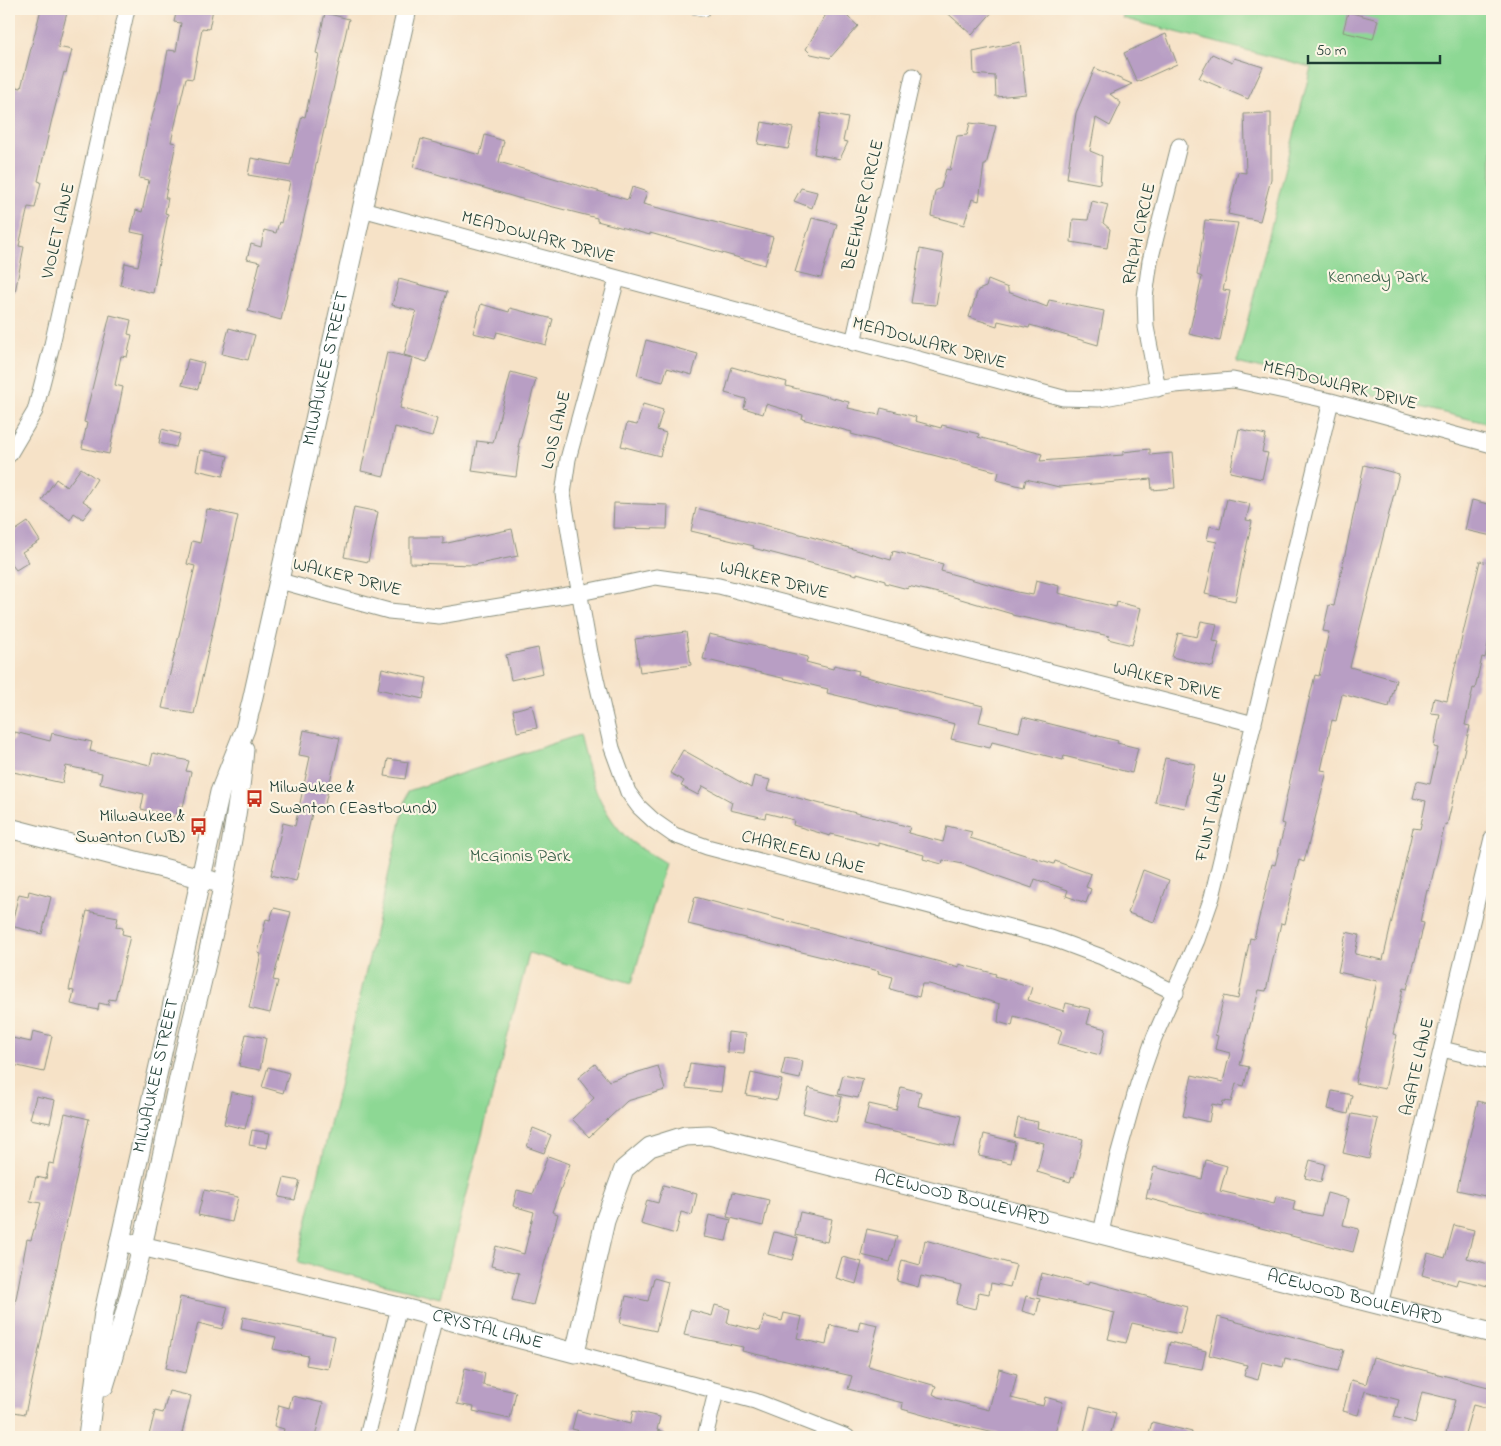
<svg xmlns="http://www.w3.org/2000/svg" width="1501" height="1446" font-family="'Indie Flower',sans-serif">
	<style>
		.built { fill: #dcd6f6 }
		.green { fill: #8dd894; stroke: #568a64 }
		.building { fill: #b89ec4 }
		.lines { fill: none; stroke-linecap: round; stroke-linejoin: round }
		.service-casing { stroke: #8a907e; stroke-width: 9 }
		.minor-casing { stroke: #8a907e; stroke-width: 17 }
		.tertiary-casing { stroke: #8a907e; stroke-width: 21 }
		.service { stroke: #fff; stroke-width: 8 }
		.minor { stroke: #fff; stroke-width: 15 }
		.tertiary { stroke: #fff; stroke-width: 19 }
		.labels { text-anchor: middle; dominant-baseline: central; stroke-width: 4.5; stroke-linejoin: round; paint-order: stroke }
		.street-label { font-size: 18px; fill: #1f3d34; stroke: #fcf5e5 }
		.park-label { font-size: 18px; fill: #355c47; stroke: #fcf5e5 }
		.poi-label { font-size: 18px; fill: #1f3d34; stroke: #fcf5e5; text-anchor: start }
	</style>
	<rect width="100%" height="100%" fill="#fcf5e5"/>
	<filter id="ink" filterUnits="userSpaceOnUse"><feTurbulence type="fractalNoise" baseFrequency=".02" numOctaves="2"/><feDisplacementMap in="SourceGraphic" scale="10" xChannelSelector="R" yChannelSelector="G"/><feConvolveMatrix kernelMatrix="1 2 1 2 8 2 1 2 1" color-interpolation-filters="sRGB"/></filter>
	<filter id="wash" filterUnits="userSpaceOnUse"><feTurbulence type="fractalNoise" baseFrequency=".0096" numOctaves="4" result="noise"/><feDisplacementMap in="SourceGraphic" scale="20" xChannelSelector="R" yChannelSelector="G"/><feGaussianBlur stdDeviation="1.12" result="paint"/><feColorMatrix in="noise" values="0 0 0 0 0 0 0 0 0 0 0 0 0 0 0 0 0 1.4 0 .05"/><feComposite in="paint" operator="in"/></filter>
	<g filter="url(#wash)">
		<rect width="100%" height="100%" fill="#f6e2c7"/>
		<!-- built -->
		<path class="built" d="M1492 398V445L1483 443Z"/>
		<!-- green -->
		<path class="green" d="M1125 9H1492V398L1486 423 1237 363 1311 67 1122 18Z
			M579 735C588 772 598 808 626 837 636 847 653 855 665 863L632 983 529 953 440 1298 298 1262 408 791Z"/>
		<g id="blocks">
			<!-- building -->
			<path class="building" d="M41 9H68L58 47 72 50 66 73 64 72 51 123 38 181 41 182 35 208 28 207 19 246 24 247 15 292 9 291V99L12 86 21 88Z
				M177 9H213L209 29 202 28 193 79 186 78 171 142 176 143 165 198H168L165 213 168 214 153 293 120 285 125 263 138 266 145 235 131 232 136 210 142 212 149 180 139 178 147 137 159 91 160 92 168 50 176 51 181 23 174 22Z
				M829 9H839L858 26 830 58 811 54 806 49Z
				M943 9H995L972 35Z
				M1348 12 1378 20 1373 39 1343 32Z
				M325 13 349 19 281 320 248 311 260 262 247 259 251 244 261 247 264 230 276 233 279 222 281 223 290 182 248 175 251 158 290 165 302 116 305 117 319 54 316 53Z
				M1166 34 1177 64 1137 82 1124 53Z
				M1020 42 1026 94 996 97 995 76 974 74 973 52Z
				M1212 54 1232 63 1234 58 1263 67 1248 99 1199 78Z
				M1095 68 1132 84 1110 94 1121 103 1110 126 1096 118 1090 151 1102 156 1100 184 1067 178 1076 113Z
				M821 113 848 118 843 141 848 142 840 159 814 154Z
				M1271 113V179L1260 221 1228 214 1238 172 1246 173 1244 114Z
				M762 122 793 128 788 149 758 144Z
				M970 123 996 126 986 165H984L979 201 972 199 964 225 931 216 935 191 941 188 946 169 950 170 957 136 967 135Z
				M485 135 504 141 499 162 628 200 632 187 647 192 643 204 773 237 765 265 650 233V235L597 221V218L518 198 413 167 421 139 480 155Z
				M801 188 817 192 812 208 794 201Z
				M1092 201 1108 205 1103 223 1110 229 1107 248 1071 242 1073 219 1088 220Z
				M812 218 837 224 821 278 795 272Z
				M1205 220 1238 223 1223 290 1230 291 1220 341 1189 334 1202 277 1197 275Z
				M920 249 944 254 936 305 911 303Z
				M399 279 447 292 427 362 404 355 416 311 392 305Z
				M988 280 1008 288V292L1047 307 1049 300 1104 311 1098 345 1030 325 1029 328 998 321 997 326 969 317 978 290 986 287Z
				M481 304 509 312 510 308 553 319 546 345 497 332 495 338 473 333Z
				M110 315 131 320 128 334 132 335 127 357 121 356 115 385 123 387 109 454 82 448 87 423 84 422Z
				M229 328 255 335 248 360 222 354Z
				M646 340 698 354 692 375 667 368 663 382 637 375Z
				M387 352 412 358 400 408 437 419 432 437 395 427 384 476 361 471Z
				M188 359 204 363 198 389 182 385Z
				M732 367 787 382 786 386 849 402 848 408 879 415 881 408 916 417 915 421 941 428 942 425 979 434 978 437 1042 454 1040 461 1123 455V452L1150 449V455L1172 453 1175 488 1152 490 1151 479 1059 487 1026 479 1024 487 997 480 999 472 851 434 852 432 802 419 803 415 766 404 763 414 744 408 746 399 725 393Z
				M511 372 536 379 518 447H520L516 477 472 471 477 441 493 443Z
				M643 404 663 410 657 430 666 433 660 456 621 446 627 423 637 425Z
				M162 429 180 434 176 447 159 443Z
				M1239 429 1266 435 1262 452 1268 453 1262 479 1230 472Z
				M200 450 228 456 223 476 196 470Z
				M1364 465 1399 474 1350 667 1396 680 1389 707 1342 694 1336 721 1332 720 1321 770 1327 771 1304 862 1299 860 1284 924 1281 923 1266 991 1259 990 1240 1065 1249 1067 1244 1086 1236 1084 1231 1102 1223 1101 1222 1106 1212 1104 1209 1122 1183 1116 1192 1075 1223 1082 1230 1053 1215 1049 1218 1036 1215 1035 1224 996 1238 999 1250 938 1254 939 1272 864 1275 865 1285 824 1281 823 1290 780 1315 675 1319 676 1329 632 1323 631 1329 605 1334 606Z
				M81 468 97 479 83 501 92 507 83 519 74 513 70 520 42 500 56 479 67 487Z
				M1227 499 1250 504 1246 520 1252 521 1235 601 1205 594 1217 542 1207 540 1210 526 1220 529Z
				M1472 500 1492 505V536L1465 530Z
				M614 503 668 505 667 529 613 528Z
				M354 507 378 512 368 562 344 557Z
				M696 508 808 536 891 560 893 551 943 564 941 571 1017 592 1033 595 1036 580 1059 586 1058 593 1116 607 1117 602 1141 608 1132 645 1108 639 1109 636 1012 615V614L947 595 908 586V589L885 583V581L857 573V575L753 548 754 546 691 531Z
				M207 509 238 516 194 714 162 708 195 566 187 564 192 541 200 543Z
				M28 522 40 541 22 552 29 562 16 570 9 561V532L10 534Z
				M512 529 518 556 474 565 410 563V537H443V544Z
				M1480 561 1492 564V625L1485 658 1482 657 1475 689 1473 688 1465 725 1470 726 1447 825 1445 824 1429 891 1427 890 1420 922 1424 923 1417 953 1407 989 1403 988 1393 1034 1397 1035 1385 1089 1355 1083 1377 981 1338 972 1346 932 1359 935 1355 954 1383 960 1413 828 1420 829 1426 801 1413 798 1417 781 1430 784 1438 748 1434 747 1440 714 1431 713 1434 698 1447 701Z
				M1201 621 1217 624 1213 641 1219 642 1213 667 1172 657 1178 633 1197 637Z
				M686 632 691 665 640 672 635 639Z
				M709 634 808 657 806 662 833 669 834 665 859 671 858 675 983 706 979 722 1019 732 1023 717 1118 741 1117 743 1138 748 1132 773 1064 756 1063 760 992 742 990 748 951 739 955 724 827 693 828 689 703 659Z
				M538 648 543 673 511 680 506 655Z
				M382 668 427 678 423 699 378 689Z
				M532 705 537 728 517 732 513 710Z
				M304 730 340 738 324 808 314 805 296 881 271 875 283 823 295 826 310 757 299 755Z
				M15 732 50 741 52 733 92 742 90 751 150 765 153 753 189 761 186 771 191 772 183 807 179 806 176 817 141 809 144 794 100 784 102 773 66 766 62 783 9 771V740L13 741Z
				M683 750 751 788 754 776 770 780 767 790 910 827 908 833 943 842 947 826 972 832 970 838 1054 864 1055 861 1091 874 1086 887 1091 889 1086 903 1066 896 1068 890 1035 879 1032 888 963 864 943 860 942 864 923 859 924 855 879 843V846L831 834 830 836 793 825 794 820 766 813 765 818 730 810 732 802 703 786 698 795 681 786 684 781 670 773Z
				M1165 758 1195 764 1185 808 1155 802Z
				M388 759 408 762 405 779 385 776Z
				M1143 870 1169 880 1154 922 1128 913Z
				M29 891 51 897 42 934 11 926 19 894 28 896Z
				M695 897 959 967V964L996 974 995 976 1032 987 1028 1000 1064 1011 1066 1003 1091 1009 1087 1024 1106 1029 1100 1055 1058 1044 1062 1030 1014 1016 1012 1026 998 1022 1000 1004 929 984H922L919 997 890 989 893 977 878 973 879 971 688 924Z
				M274 908 291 912 273 980 278 981 270 1013 249 1008 261 954 258 953 266 919 270 920Z
				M87 911 118 917 116 927 123 928 122 934 130 936 115 1000 109 999 108 1005 99 1003 98 1010 71 1004 74 991 69 990Z
				M33 1031 52 1036 44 1072 9 1064 12 1038 31 1042Z
				M728 1032 746 1034 744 1053 727 1052Z
				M246 1034 266 1038 260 1070 239 1066Z
				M785 1058 803 1061 800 1079 781 1075Z
				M690 1063 724 1068 721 1092 686 1088Z
				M595 1064 609 1081 658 1066 665 1090 627 1101 589 1137 572 1119 594 1098 578 1078Z
				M268 1067 289 1073 283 1093 262 1087Z
				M751 1073 782 1080 777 1100 746 1095Z
				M843 1075 863 1079 858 1098 838 1094Z
				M901 1087 921 1092 918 1106 961 1116 954 1146 864 1125 869 1104 896 1110Z
				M809 1088 842 1097 836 1122 803 1113Z
				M1332 1091 1352 1095 1348 1114 1328 1109Z
				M231 1092 253 1097 245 1129 224 1124Z
				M36 1096 55 1100 50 1123 30 1119Z
				M1478 1101 1492 1105V1167L1485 1196 1457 1190Z
				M65 1113 89 1119 25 1414 9 1411V1311L10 1303 15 1304 27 1239 31 1240 41 1203 30 1201 36 1177 46 1179 49 1163 54 1164Z
				M1352 1114 1378 1119 1369 1159 1343 1153Z
				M1018 1118 1038 1122 1037 1128 1083 1139 1074 1177 1072 1176 1070 1182 1037 1172 1044 1143 1014 1137Z
				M533 1128 551 1135 544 1153 527 1147Z
				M252 1130 270 1133 267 1148 249 1145Z
				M984 1134 1015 1142 1011 1163 979 1156Z
				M548 1156 570 1164 552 1212 558 1214 533 1305 512 1300 519 1273 491 1266 496 1246 524 1254 534 1212 513 1206 517 1190 533 1194Z
				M1206 1160 1227 1166 1220 1191 1274 1204 1276 1196 1295 1201 1293 1210 1321 1216 1327 1193 1349 1199 1343 1225 1359 1229 1353 1252 1146 1198 1154 1167 1202 1179Z
				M1310 1160 1325 1164 1321 1182 1305 1178Z
				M284 1178 300 1181 295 1200 279 1197Z
				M663 1185 697 1194 692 1215 681 1212 676 1234 641 1224 647 1200 658 1203Z
				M204 1190 238 1197 232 1222 198 1215Z
				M733 1192 769 1200 763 1226 727 1217Z
				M800 1212 832 1219 827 1242 795 1235Z
				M709 1215 731 1220 726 1241 704 1237Z
				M1454 1225 1474 1230 1467 1258 1492 1265V1287L1458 1279 1456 1285 1422 1275 1428 1253 1445 1258Z
				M867 1229 897 1236 890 1262 861 1255Z
				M774 1232 798 1238 792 1260 768 1254Z
				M925 1240 1016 1265 1010 1287 991 1283 989 1294 979 1292 975 1309 956 1304 961 1285 921 1276 918 1287 897 1281 902 1260 920 1265Z
				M842 1257 862 1262 856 1284 836 1278Z
				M1042 1273 1088 1285 1089 1281 1187 1307 1180 1334 1132 1323 1126 1343 1108 1339 1115 1313 1037 1295Z
				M654 1278 668 1282 656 1331 620 1323 626 1296 648 1301Z
				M1026 1296 1040 1299 1036 1315 1022 1311Z
				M180 1297 228 1307 222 1329 198 1323 186 1373 166 1368Z
				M715 1305 730 1309 727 1323 760 1331 764 1316 782 1321 784 1313 802 1317 797 1338 826 1345 830 1325 858 1331 860 1321 878 1325 868 1366 936 1386 933 1394 938 1397 989 1410 999 1369 1017 1374 1011 1398 1043 1406 1045 1397 1063 1402 1054 1437H1012L955 1424 902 1409 903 1403 848 1389 852 1376 742 1351 743 1347 684 1335 690 1310 712 1316Z
				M243 1317 335 1336 328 1369 306 1365 308 1356 273 1349 276 1337 241 1329Z
				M1218 1317 1344 1350 1338 1371 1285 1358 1283 1367 1262 1362 1258 1380 1244 1376 1247 1365 1209 1355Z
				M1170 1342 1206 1351 1202 1369 1165 1363Z
				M1373 1357 1492 1388V1410L1473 1405 1464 1437 1446 1433 1455 1400 1422 1392 1415 1423 1394 1417 1399 1400 1365 1391 1358 1415 1343 1411 1351 1380 1366 1384Z
				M465 1368 485 1373 483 1385 516 1392 510 1419 473 1411 474 1407 457 1404Z
				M169 1391 191 1396 181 1437 149 1435 155 1411 163 1413Z
				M292 1396 323 1403 315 1437H282L284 1429 274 1426 279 1405 289 1408Z
				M1090 1406 1116 1413 1110 1436 1098 1433 1097 1437H1083Z
				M577 1410 630 1424 633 1411 660 1417 657 1430 664 1432V1437H605L572 1429Z
				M1152 1422 1192 1432 1191 1437H1148Z"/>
		</g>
	</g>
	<g filter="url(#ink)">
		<use href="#blocks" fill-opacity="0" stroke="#8a907e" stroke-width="1"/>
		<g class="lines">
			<defs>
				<path id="service" d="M689 9 705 12 706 9"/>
				<path id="minor" d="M362 209 1063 398 1099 399 1175 385 1233 380 1331 401 1492 445
					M617 279 568 459 563 494 572 550 590 653 612 748 628 792 639 807 654 821 674 835 707 847 1051 938 1102 957 1176 993
					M853 343 913 76
					M1158 389 1146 327 1145 297 1150 261 1179 146
					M9 455 35 411 51 349 127 9
					M280 581 389 611 439 616 580 593 656 577 719 586 1254 724
					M1442 1049 1492 1061
					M1101 1233 1117 1159 1138 1084 1154 1038 1197 940 1212 897 1331 401
					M1380 1305 1492 838
					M575 1353 755 1401 847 1437
					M367 1437 399 1307
					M406 1437 435 1316
					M705 1437 716 1392"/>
				<g id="tertiary">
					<path d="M9 828 212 881"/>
					<path id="s1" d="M120 1241 399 1307 575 1353 605 1221 624 1169 650 1147 685 1136 709 1135 1492 1333"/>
					<path d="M104 1386C138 1279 159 1168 183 1060 207 957 235 854 244 749"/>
					<path id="s2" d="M88 1437 104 1312 120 1241 220 792 245 729 252 701 407 9"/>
				</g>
			</defs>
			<!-- service casing -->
			<use href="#service" class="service-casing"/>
			<!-- minor casing -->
			<use href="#minor" class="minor-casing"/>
			<!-- tertiary casing -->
			<use href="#tertiary" class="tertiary-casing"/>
			<!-- service -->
			<use href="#service" class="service"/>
			<!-- minor -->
			<use href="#minor" class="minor"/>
			<!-- tertiary -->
			<use href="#tertiary" class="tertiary"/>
		</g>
	</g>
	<!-- icons -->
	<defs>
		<symbol id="bus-bare" viewBox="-9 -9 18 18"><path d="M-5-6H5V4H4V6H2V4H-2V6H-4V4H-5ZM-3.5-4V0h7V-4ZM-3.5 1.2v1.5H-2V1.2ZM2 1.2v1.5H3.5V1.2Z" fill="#c8321e" stroke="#fcf5e5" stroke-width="2.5" paint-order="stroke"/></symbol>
	</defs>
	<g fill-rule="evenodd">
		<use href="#bus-bare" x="242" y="786" width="25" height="25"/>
		<use href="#bus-bare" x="186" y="814" width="25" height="25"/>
	</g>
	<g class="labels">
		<!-- street labels -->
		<g class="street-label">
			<text transform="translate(864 205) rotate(-77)">BEEHNER CIRCLE</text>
			<text transform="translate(59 231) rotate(-77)">VIOLET LANE</text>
			<text transform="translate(1140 234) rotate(-78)">RALPH CIRCLE</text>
			<text transform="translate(538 238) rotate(15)">MEADOWLARK DRIVE</text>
			<text transform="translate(929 344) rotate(15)">MEADOWLARK DRIVE</text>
			<text stroke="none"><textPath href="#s2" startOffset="1096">MILWAUKEE STREET</textPath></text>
			<text transform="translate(1340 386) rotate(14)">MEADOWLARK DRIVE</text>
			<text transform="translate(557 430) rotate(-77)">LOIS LANE</text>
			<text transform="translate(347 578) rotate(14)">WALKER DRIVE</text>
			<text transform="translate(774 581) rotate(14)">WALKER DRIVE</text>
			<text transform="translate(1167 682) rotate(14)">WALKER DRIVE</text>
			<text transform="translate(1212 817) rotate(-77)">FLINT LANE</text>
			<text transform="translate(803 853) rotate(15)">CHARLEEN LANE</text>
			<text transform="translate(1418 1067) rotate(-77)">AGATE LANE</text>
			<text stroke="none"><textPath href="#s2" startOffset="368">MILWAUKEE STREET</textPath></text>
			<text stroke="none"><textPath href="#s1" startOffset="1015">ACEWOOD BOULEVARD</textPath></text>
			<text stroke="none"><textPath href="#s1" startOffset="1420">ACEWOOD BOULEVARD</textPath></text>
			<text stroke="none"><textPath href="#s1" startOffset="378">CRYSTAL LANE</textPath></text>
		</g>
		<!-- park labels -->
		<g class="park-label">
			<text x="1378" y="278">Kennedy Park</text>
			<text x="520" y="857">McGinnis Park</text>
		</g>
		<!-- poi labels -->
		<g class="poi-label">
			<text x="269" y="788">Milwaukee &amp;<tspan x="269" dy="21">Swanton (Eastbound)</tspan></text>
			<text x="185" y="817" text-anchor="end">Milwaukee &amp;<tspan x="185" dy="21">Swanton (WB)</tspan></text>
		</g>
	</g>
	<!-- margin -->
	<rect width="1501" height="1446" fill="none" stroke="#fcf5e5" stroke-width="30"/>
	<!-- scale -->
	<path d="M1308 55v8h132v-8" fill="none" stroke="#1f3d34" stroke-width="2.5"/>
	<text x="1316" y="55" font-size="15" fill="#1f3d34" stroke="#fcf5e5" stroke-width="4" paint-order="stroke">50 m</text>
</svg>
